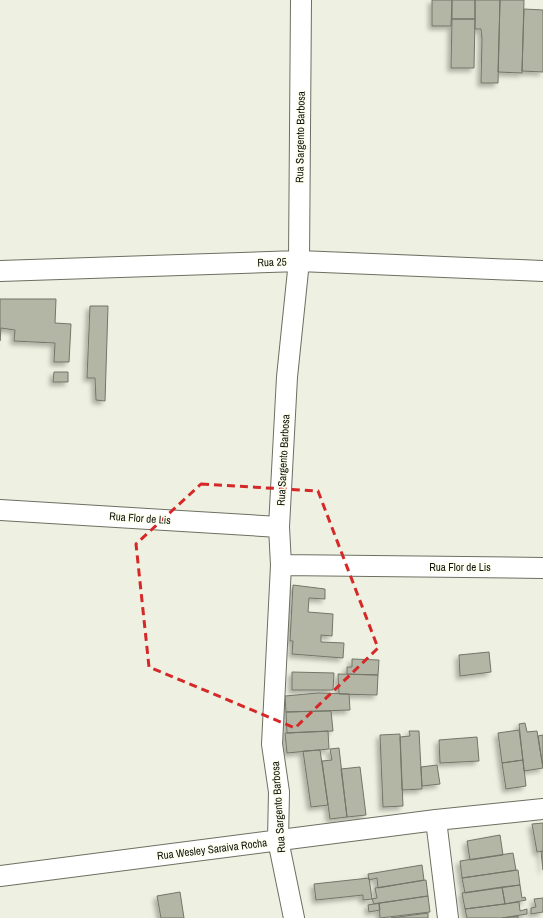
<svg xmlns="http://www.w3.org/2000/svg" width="543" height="918" font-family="'Archivo Narrow',sans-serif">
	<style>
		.building { fill: #b3b5a5; stroke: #737667; filter: url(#shadow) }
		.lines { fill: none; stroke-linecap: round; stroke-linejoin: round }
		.street-casing { stroke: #6d6f61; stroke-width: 22 }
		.street { stroke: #fff; stroke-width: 20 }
		.marked { fill: none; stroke: #d62828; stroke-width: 3; stroke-dasharray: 8 5; stroke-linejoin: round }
		.labels { text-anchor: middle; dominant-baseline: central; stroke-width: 3; stroke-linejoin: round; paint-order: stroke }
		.street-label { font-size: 11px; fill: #12120d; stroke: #fcffee }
	</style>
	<defs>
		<filter id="shadow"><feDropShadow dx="-3.5" dy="3.5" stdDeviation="2" flood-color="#0004"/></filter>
	</defs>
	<rect width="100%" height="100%" fill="#eef1e1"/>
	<!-- building -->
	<path class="building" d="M432 0H452L451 26H432Z
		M452 0H475V19H452Z
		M475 0H500L498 83H481L482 39 481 29H475Z
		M500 0H524L522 73 498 72Z
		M524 9 543 10V72L522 71Z
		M452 19H475L474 68H451Z
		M0 299H56L55 323 71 324 69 362H54L55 343 14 341 15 330 1 328 0 341Z
		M90 306H108L105 401 96 400 95 378H87Z
		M54 372H68V382H53Z
		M293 585 325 589V599L309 598 308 612 333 614 332 636 321 635V642L344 643 343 658 292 654 293 641H290Z
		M489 652 491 672 460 676 459 655Z
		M352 659 379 660 378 675 347 674V667H352Z
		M292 672 334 673 333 690H292Z
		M338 674 378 675 377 695 339 694Z
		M318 693 349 694 350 710 286 712 285 696Z
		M331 711 333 731 287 733 286 712Z
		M525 723 527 732 537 731 543 768 524 771 519 724Z
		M519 730 523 760 502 763 498 733Z
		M328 731 329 749 287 753 285 733Z
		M409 731H419L422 789 402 790 400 737 410 736Z
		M400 734 403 806 383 807 380 735Z
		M543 735V768L538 736Z
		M477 737 479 761 440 763 439 740Z
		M339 748 347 817 330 819 322 761 332 760 330 749Z
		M320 750 328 805 311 807 303 751Z
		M523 760 526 786 506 789 502 763Z
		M437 765 440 784 422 786 421 767Z
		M360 767 366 815 347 817 341 769Z
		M543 823V851L537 852 532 824Z
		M500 835 503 855 470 860 467 841Z
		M543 851V870L541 852Z
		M513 853 516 870 462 878 460 861Z
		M422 865 424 880 378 888 377 878 369 880 368 874Z
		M518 870 520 885 465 893 462 878Z
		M369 878 372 899 363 900V895L316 900 314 884Z
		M426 880 428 896 374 904 372 899 377 898 375 888Z
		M520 885 522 898 525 897 526 900 505 904 502 887Z
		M502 887 505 904 465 909 462 893Z
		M180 892 184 918H161L157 896Z
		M428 896 430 912 380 918 379 903Z
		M543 898V912L531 914V908L536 907 534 899Z
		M519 902 520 911 527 909V914L502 918H467L465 909Z
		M379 903 380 910 369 912 368 905Z
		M428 913V918H391Z
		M518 916V918H502Z"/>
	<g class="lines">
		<defs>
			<path id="street" d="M0 271 299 261 543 271
				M0 510 279 527
				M281 565 543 568
				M436 820 448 918
				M0 876 436 820 543 809
				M294 918 278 840 279 792 272 744 281 565 279 527 287 377 299 261 301 0"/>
		</defs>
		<!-- street casing -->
		<use href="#street" class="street-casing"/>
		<!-- street -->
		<use href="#street" class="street"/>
	</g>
	<!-- marked area -->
	<path class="marked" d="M201 484 318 491 378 648 295 728 149 667 136 544Z"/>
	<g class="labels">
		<!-- street labels -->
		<g class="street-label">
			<text transform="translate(300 137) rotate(-89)">Rua Sargento Barbosa</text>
			<text transform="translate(272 262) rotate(-2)">Rua 25</text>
			<text transform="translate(283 460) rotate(-87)">Rua Sargento Barbosa</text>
			<text transform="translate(140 518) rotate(4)">Rua Flor de Lis</text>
			<text x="460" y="567">Rua Flor de Lis</text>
			<text transform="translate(278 807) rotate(-94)">Rua Sargento Barbosa</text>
			<text transform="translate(212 849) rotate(-7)">Rua Wesley Saraiva Rocha</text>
		</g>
	</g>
</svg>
